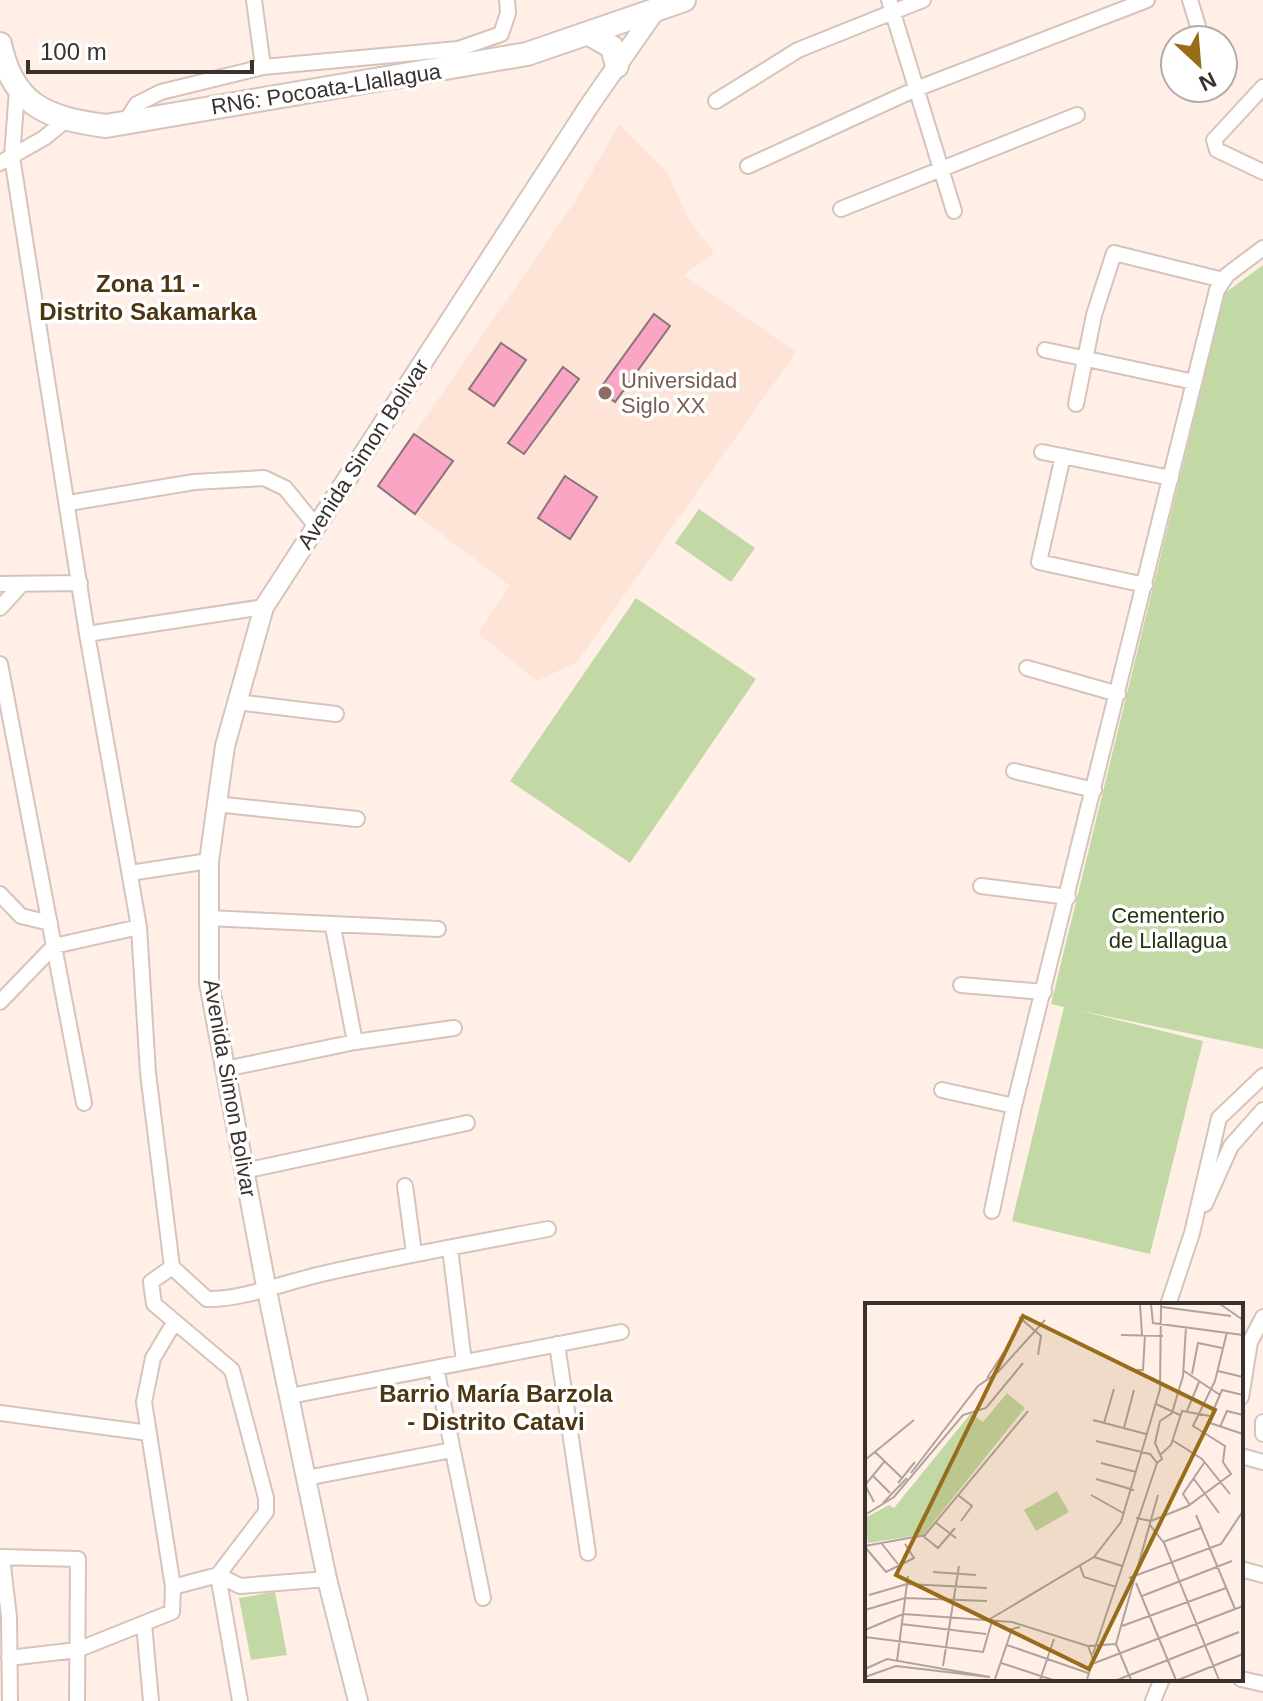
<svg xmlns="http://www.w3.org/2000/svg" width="1263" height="1701" font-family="Helvetica,sans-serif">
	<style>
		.built { fill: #fee4d6 }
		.green { fill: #c2d8a5 }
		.building { fill: #fba5c5; stroke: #86747a; stroke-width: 2 }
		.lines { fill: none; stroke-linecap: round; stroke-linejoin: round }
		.minor-casing { stroke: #d6c4ba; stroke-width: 18 }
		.major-casing { stroke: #d6c4ba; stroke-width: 22 }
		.highway-casing { stroke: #d6c4ba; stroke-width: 26 }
		.minor { stroke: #fff; stroke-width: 14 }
		.major { stroke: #fff; stroke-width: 18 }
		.highway { stroke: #fff; stroke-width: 22 }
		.education-dot { fill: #8d6e63; stroke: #fff; stroke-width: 3 }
		.labels { text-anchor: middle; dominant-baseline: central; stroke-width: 7; stroke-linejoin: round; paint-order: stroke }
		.street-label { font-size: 22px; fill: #39322e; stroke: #fff }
		.education-label { font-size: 22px; fill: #785e54; stroke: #fff; text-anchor: start }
		.park-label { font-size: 22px; fill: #273312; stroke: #fff }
		.neighbourhood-label { font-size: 24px; font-weight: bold; fill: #4c3712; stroke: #fff }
		.inset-road { fill: none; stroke: #b0a39d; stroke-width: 2 }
		.view { fill: #986d1a; fill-opacity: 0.15; stroke: #986d1a; stroke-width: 4 }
		.inset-edge { fill: none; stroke: #39322e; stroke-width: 4 }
	</style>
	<rect width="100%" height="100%" fill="#ffefe7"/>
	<!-- built -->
	<path class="built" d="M619 124 667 172 688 218 714 253 684 275 796 352 577 662 537 681 478 633 510 586 378 486 578 197Z"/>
	<!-- green -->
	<path class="green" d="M1263 265V1049L1077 1010 1203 1041 1150 1254 1012 1221 1064 1007 1051 1004 1225 293Z
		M699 509 755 548 731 582 675 543Z
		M636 598 756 679 630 863 510 781Z
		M275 1592 287 1655 251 1660 239 1598Z"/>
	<!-- building -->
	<path class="building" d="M654 314 670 326 615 402 599 390Z
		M501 343 526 360 494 406 469 389Z
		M563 367 579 379 524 454 508 443Z
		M414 434 453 461 415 514 378 486Z
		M565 476 597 497 570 539 538 518Z"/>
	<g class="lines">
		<defs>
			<path id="minor" d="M254 0 263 67
				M889 0 954 211
				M1190 0 1198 26
				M1263 87 1214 140 1217 150 1263 172
				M17 90 12 157 87 634 139 927 148 1073 172 1267 207 1299C243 1300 288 1281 326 1273 400 1256 474 1243 548 1229
				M716 101 798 50 923 0
				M125 122 137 104 161 92 263 67 458 49 501 34 508 13 507 0
				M0 163 44 138 65 121
				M748 166 916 89 1147 0
				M841 209 1077 115
				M1045 350 1194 382
				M1076 404 1094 315 1114 253 1223 280
				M1042 452 1171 478
				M1063 456 1039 562 1145 585
				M69 503 194 482 264 478 285 488 316 526
				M0 584 80 583
				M0 608 20 586
				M87 634 264 607
				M0 664 84 1103
				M1027 668 1118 694
				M236 702 336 714
				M1014 771 1094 790
				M215 804 357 819
				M130 873 209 861
				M981 886 1068 897
				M0 894 21 916 50 923
				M208 918 438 929
				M333 927 355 1042
				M961 985 1044 992
				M0 1002 54 946 139 927
				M225 1069 355 1042 454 1028
				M942 1090 1014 1106
				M244 1171 467 1123
				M405 1186 414 1253
				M1205 1204 1231 1146 1263 1110
				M992 1211 1014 1106 1217 290 1227 275 1263 248
				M450 1248 464 1362
				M172 1267 151 1282 154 1304 232 1370 266 1498V1512L218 1575 240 1701
				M1168 1305 1192 1233 1219 1118 1263 1076
				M557 1344 588 1553
				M436 1368 483 1598
				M290 1396 621 1332
				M1241 1397 1250 1342 1263 1317
				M0 1413 149 1433
				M1263 1422V1434
				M1241 1456 1263 1462
				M306 1478 452 1450
				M0 1557 78 1559 77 1701
				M2 1557 9 1617 10 1701
				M1241 1569 1263 1575
				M173 1587 218 1575 240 1586 327 1579
				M144 1624 151 1701
				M9 1658 77 1650 172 1612 173 1587 144 1402 153 1358 174 1323
				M1241 1679 1263 1684
				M1153 1701 1162 1679"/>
			<path id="major" d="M358 1701 327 1579 266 1286 209 983V861L225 746 264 607 589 106 655 11"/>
			<path id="highway" d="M591 35 612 47 617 66
				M0 44C13 106 47 118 106 126L527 54 684 0"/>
		</defs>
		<!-- minor casing -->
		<use href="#minor" class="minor-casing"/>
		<!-- major casing -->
		<use href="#major" class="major-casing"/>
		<!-- highway casing -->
		<use href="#highway" class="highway-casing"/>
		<!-- minor -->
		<use href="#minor" class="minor"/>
		<!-- major -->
		<use href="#major" class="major"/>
		<!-- highway -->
		<use href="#highway" class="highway"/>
	</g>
	<!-- markers -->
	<circle class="education-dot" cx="605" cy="393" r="8"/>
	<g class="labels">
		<!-- street labels -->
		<g class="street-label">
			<text transform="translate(326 89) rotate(-9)">RN6: Pocoata-Llallagua</text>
			<text transform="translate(363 454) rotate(-57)">Avenida Simon Bolivar</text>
			<text transform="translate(230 1088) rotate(80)">Avenida Simon Bolivar</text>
		</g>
		<!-- education labels -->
		<g class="education-label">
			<text x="621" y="380">Universidad<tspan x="621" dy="25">Siglo XX</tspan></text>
		</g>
		<!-- park labels -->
		<g class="park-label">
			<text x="1168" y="915">Cementerio<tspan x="1168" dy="25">de Llallagua</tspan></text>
		</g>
		<!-- neighbourhood labels -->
		<g class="neighbourhood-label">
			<text x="148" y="283">Zona 11 -<tspan x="148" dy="28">Distrito Sakamarka</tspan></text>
			<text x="496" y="1393">Barrio María Barzola<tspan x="496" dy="28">- Distrito Catavi</tspan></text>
		</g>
	</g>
	<!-- overview -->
	<g transform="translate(865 1303)">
		<rect width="378" height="378" fill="#ffefe7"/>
		<path d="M142 90 160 105 59 231 3 240 0 215 24 202 29 205 106 110 118 119ZM192 188 204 209 171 228 159 207Z" fill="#c2d8a5"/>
		<path class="inset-road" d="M275 1 277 32M286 1 288 20 378 32M355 1 378 17M297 4 366 13M154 14 176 33 173 52M256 32 298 33M270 67H278L280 32M319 68 355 92M353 68 378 74M327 71 333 40 357 45M122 75 139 49M291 101 315 112M322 108 334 79M228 117 281 131M342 119 378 131M239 120 249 86M355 124 362 108 378 112M259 125 269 87M339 129 357 87 378 92M307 137 337 156 365 191M10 149 37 175M295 152 306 142 317 108 345 113M0 157 49 117M236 160 271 169M292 160 297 156 290 140 295 118 307 110 318 73 321 24M46 170 113 83 133 69 180 17M8 173 25 190M231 176 269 187M329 176 354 210M33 180 50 159M93 192 107 203 96 218M226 192 258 210M9 199 0 182 19 159M18 200 42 175M325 202 318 191 339 160M0 212 29 194 98 112 121 105 158 60M331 212 370 306M271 215 286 218 323 203 366 171 358 159 360 143 328 123 350 78 362 29M70 219 91 235M285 222 299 240 354 377M58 233 73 245 90 225M298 239 336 225M17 241 33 261M0 243 60 232 163 108M0 244 21 269 49 255 40 241M229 254 257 263M215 263 219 274 251 284M68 269 111 272M264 275 356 241 378 208M271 280 311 377M4 292 42 281 122 285M277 293 367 258M0 307 40 295 122 298M125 316 229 254 256 219 295 86 296 1M36 321 121 331M257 323 361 285M0 327 38 311 147 319 223 343 228 356 222 377M0 334 118 349 127 318M142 342 223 370M223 343 251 341M228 351 292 160 285 151 231 138M32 358 43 273M136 360 188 377M227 361 378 303M78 363 94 263M0 366 22 356 125 374M0 374 31 363 124 374M130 376 147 326 155 324M175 377 189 336M252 377 374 329M266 377 251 341 293 192M313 377 378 351"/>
		<path class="view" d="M158 13 350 107 224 366 31 272Z"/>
		<rect width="378" height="378" class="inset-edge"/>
	</g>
	<!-- north arrow -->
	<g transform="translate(1199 64) rotate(154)"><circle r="38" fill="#ffffff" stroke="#b0adab" stroke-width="2"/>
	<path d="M0-6L14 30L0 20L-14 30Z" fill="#986d1a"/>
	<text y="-12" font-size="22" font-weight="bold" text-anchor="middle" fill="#39322e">N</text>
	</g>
	<!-- scale -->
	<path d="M28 60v12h224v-12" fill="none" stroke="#39322e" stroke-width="4"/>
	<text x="40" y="60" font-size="24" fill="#39322e" stroke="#ffffff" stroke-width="6" paint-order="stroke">100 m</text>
</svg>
